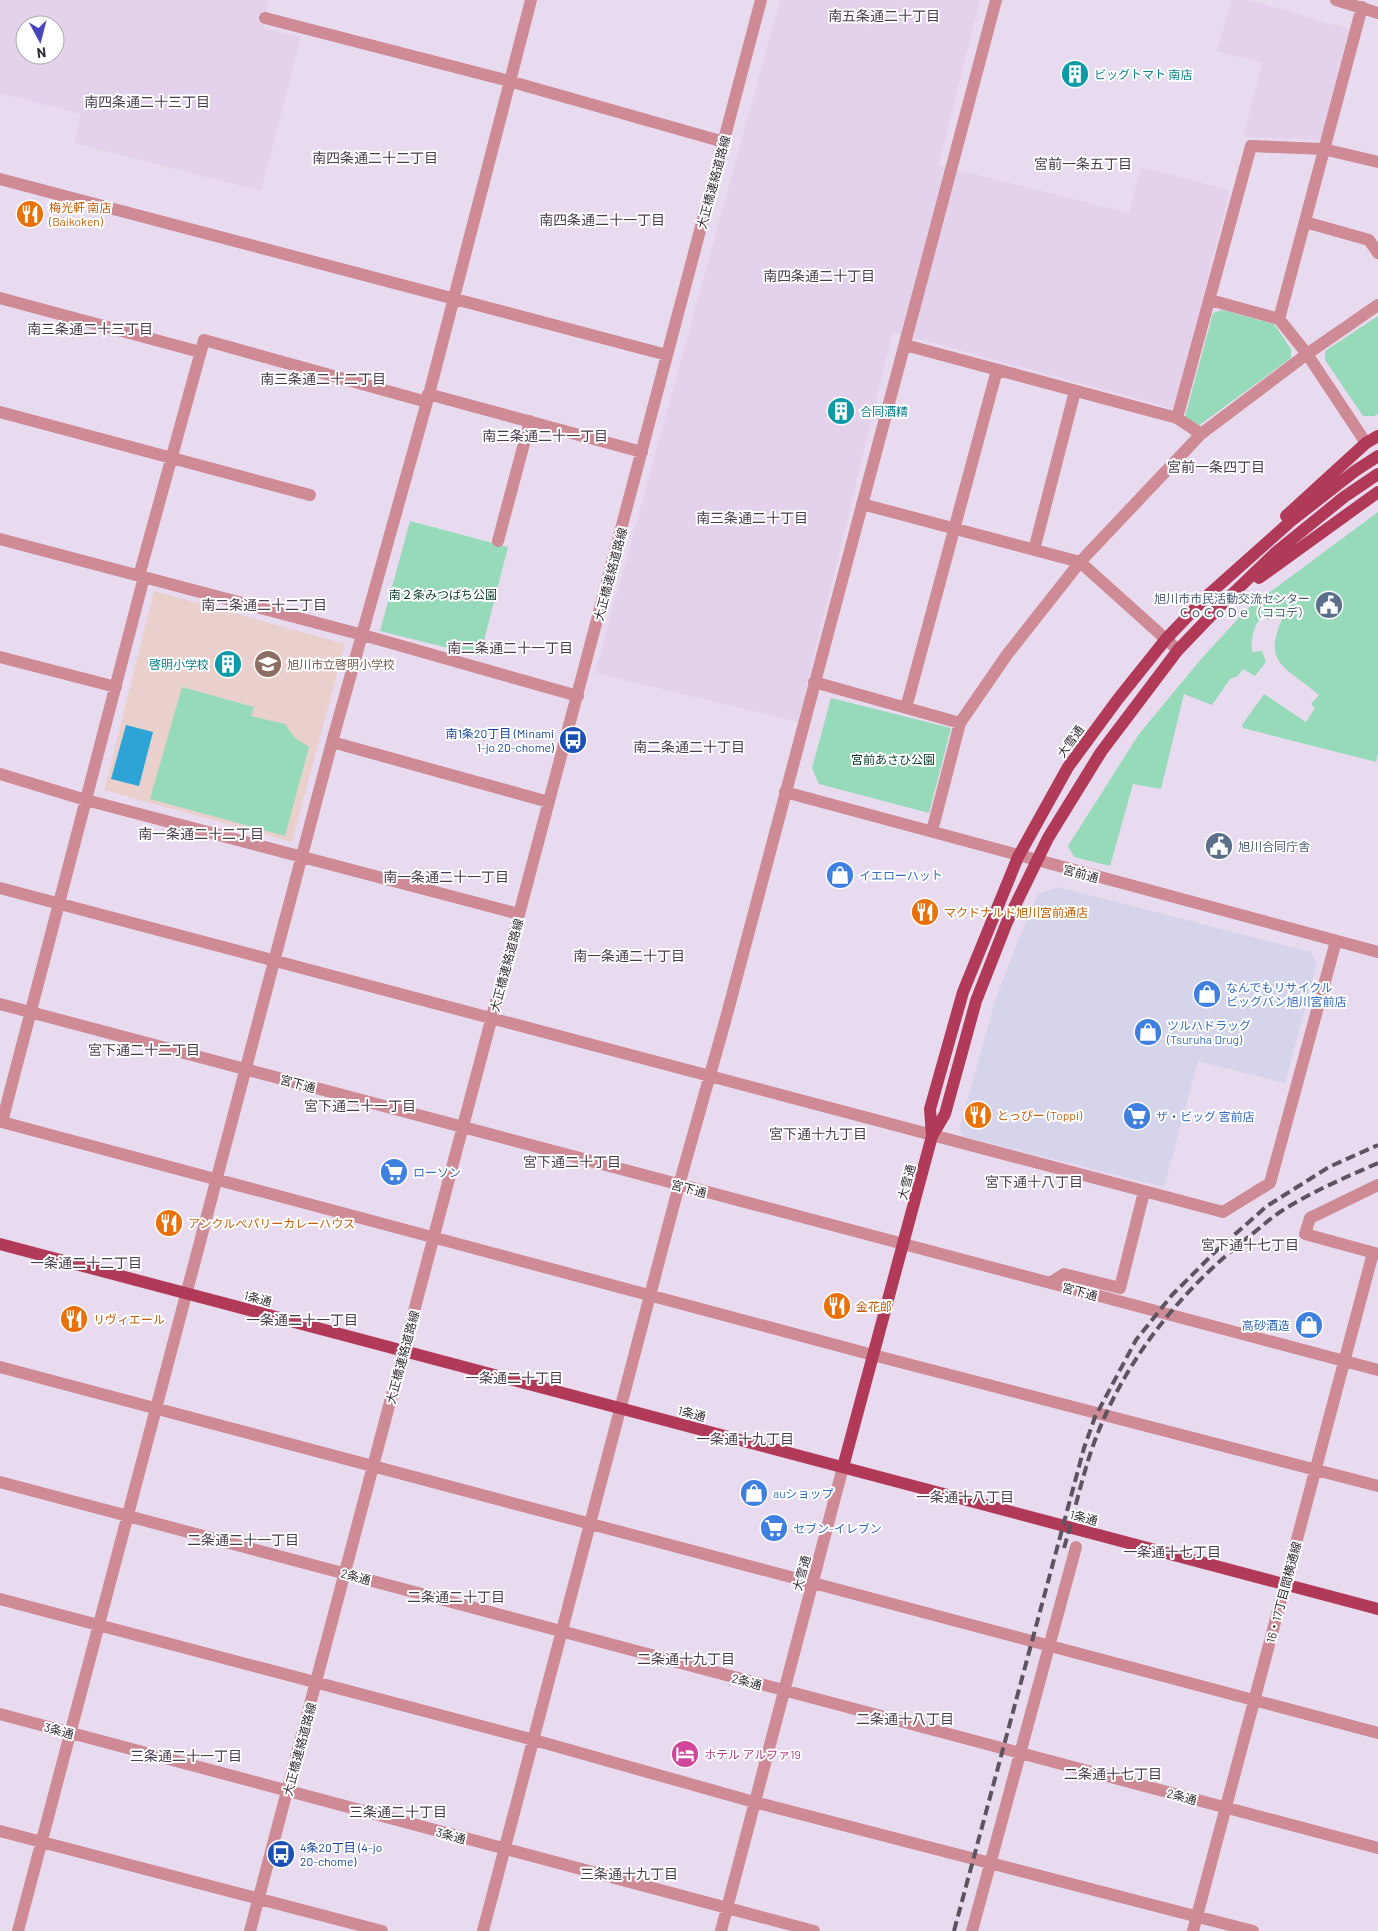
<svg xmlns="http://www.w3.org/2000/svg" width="1378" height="1931" font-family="Barlow,'Noto Sans JP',sans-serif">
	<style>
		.commercial { fill: #d6d4ea }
		.built { fill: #e4d1ec; fill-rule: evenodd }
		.education { fill: #ead0cc }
		.green { fill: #96dab9 }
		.water { fill: #2da4d5 }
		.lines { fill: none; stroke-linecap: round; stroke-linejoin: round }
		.minor { stroke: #ce8b96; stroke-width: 12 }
		.major { stroke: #b23a59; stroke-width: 12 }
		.rail { stroke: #5c545f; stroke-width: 4; stroke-dasharray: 10 5; stroke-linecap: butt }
		.labels { text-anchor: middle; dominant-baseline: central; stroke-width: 4; stroke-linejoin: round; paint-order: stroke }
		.culture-label { font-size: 12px; fill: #0d838f; stroke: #fff; text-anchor: start }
		.street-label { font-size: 12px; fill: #302a32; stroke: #fff }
		.food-label { font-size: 12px; fill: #c56008; stroke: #fff; text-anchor: start }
		.park-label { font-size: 12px; fill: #0a3b28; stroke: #fff }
		.service-label { font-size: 12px; fill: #4e5e75; stroke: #fff; text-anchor: end }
		.education-label { font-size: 12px; fill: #785e54; stroke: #fff; text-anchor: start }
		.transit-label { font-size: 12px; fill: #164399; stroke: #fff; text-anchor: end }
		.shop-label { font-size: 12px; fill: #366cbe; stroke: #fff; text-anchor: start }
		.hotel-label { font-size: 12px; fill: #b23c85; stroke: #fff; text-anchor: start }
		.neighbourhood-label { font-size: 14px; fill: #493d4d; stroke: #fff }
	</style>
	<rect width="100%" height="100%" fill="#e9dbef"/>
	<!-- commercial -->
	<path class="commercial" d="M1058 887 1311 952 1317 964 1285 1083 1198 1061 1164 1187 965 1137 959 1129 996 998 1018 941 1038 894Z"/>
	<!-- built -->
	<path class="built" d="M0 0H269L263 28 301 37 261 191 74 143 81 114 0 93ZM25 25H55V55H25Z
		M780 0H980L939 165 1129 213 1141 167 1230 190 1174 409 893 332 798 722 595 673Z
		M1232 0H1249L1349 29 1320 140 1243 137 1262 63 1217 51Z"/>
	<!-- education -->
	<path class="education" d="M154 591 345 644 292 842 104 790Z"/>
	<!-- green -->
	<path class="green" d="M1222 310 1274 324 1291 349V358L1198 426 1185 417 1213 313Z
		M1378 316V414L1374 416H1363L1325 360V351Z
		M1378 512V753L1376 762 1243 728 1242 725 1264 694 1306 722 1315 708 1311 704 1319 695C1286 666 1261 665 1283 617L1272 613 1268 620 1263 616C1253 624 1251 639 1252 652L1262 651 1266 662 1255 676 1243 669 1238 676 1230 679 1212 705 1184 694 1161 789 1133 784 1110 866 1074 857 1068 846 1139 734 1202 658 1247 609Z
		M410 521 508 547 480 656 380 631Z
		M182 687 254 707 251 716 285 724 295 738 309 747 285 836 150 799Z
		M831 698 951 728 929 813 819 784 812 768Z"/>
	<!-- water -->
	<path class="water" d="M126 725 153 732 139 786 111 779Z"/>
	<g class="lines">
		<!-- minor -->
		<path class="minor" d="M1336 0 1378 13
			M265 18 509 81 724 142
			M0 179 667 355
			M1305 222 1369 240 1378 253
			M0 298 200 352
			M1210 300 1279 319 1307 354 1366 443
			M1279 319 1362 7
			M905 345 1177 418 1251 146 1323 149 1378 162
			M428 394 642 452
			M0 412 310 495
			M1177 418 1201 434
			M862 504 1080 562 1178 650
			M0 539 363 635 578 696
			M498 541 530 421
			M1034 550 1075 391
			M139 576 204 340 427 402
			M144 577 2 1122 873 1355 1378 1486
			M0 657 116 687
			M814 682 960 723
			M906 708 997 370
			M332 742 549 802
			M0 774 86 800 519 914
			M785 792 1378 952
			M932 831 960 723 1006 656 1080 562 1201 434 1307 354 1378 305
			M0 888 1223 1212 1270 1183 1336 941
			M0 1004 1378 1370
			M1378 1185 1310 1218 1305 1234 1378 1254
			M1050 1283 1064 1274 1120 1288 1144 1192
			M0 1367 1378 1733
			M0 1482 1378 1848
			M0 1599 534 1740 754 1802 1253 1931
			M0 1714 814 1931
			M0 1831 382 1931
			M18 1931 332 742 427 402 531 0
			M250 1931 761 0
			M483 1931 679 1185 726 1018 996 0
			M721 1931 843 1467
			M972 1931 1076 1547
			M1193 1931 1373 1253"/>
		<!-- major -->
		<path class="major" d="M1286 516 1366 443 1378 436
			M1259 578 1378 492
			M932 1136 930 1109 963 992 1018 857 1068 767 1118 699 1166 639 1207 596 1291 521 1355 471 1378 456
			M0 1244 1378 1609
			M843 1467 932 1136 945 1114 976 1001 1007 922 1048 838 1101 752 1178 650 1223 603 1275 553 1344 497 1378 474"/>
		<!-- rail -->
		<path class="rail" d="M1064 1548C1075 1511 1083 1471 1097 1435 1128 1356 1181 1291 1247 1238 1258 1230 1268 1220 1280 1212 1311 1192 1344 1178 1378 1163
			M954 1931 1084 1448 1095 1417 1136 1340 1172 1295 1216 1251 1267 1206 1329 1167 1378 1145"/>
	</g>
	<!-- icons -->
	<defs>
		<symbol id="building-disc" viewBox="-11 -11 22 22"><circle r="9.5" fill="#0f9aa8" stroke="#fff"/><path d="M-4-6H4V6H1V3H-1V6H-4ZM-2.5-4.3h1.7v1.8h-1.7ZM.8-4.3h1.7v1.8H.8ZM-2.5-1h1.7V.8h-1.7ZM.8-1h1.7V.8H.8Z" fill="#fff"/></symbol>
		<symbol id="restaurant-disc" viewBox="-11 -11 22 22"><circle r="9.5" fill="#e8710a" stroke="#fff"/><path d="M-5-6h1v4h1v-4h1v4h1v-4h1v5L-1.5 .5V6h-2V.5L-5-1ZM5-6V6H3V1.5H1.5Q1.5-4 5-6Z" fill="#fff"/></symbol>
		<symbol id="civic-disc" viewBox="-11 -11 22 22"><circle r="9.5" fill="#5c6f8a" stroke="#fff"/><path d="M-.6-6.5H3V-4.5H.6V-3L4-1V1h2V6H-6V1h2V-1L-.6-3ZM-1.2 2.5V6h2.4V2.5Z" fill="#fff"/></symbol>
		<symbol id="school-disc" viewBox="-11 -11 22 22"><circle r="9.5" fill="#8d6e63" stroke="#fff"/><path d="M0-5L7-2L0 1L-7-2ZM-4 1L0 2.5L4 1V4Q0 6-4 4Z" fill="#fff"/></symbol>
		<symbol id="bus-disc" viewBox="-11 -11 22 22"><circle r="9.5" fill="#1a4fb4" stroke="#fff"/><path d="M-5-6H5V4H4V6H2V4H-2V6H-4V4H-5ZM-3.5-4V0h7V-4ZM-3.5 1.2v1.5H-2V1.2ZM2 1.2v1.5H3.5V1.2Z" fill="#fff"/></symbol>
		<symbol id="shop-disc" viewBox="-11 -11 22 22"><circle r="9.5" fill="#3f7fe0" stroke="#fff"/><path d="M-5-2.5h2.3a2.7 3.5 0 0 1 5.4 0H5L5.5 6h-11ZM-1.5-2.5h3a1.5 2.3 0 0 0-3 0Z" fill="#fff"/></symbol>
		<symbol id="supermarket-disc" viewBox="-11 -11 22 22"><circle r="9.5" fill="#3f7fe0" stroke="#fff"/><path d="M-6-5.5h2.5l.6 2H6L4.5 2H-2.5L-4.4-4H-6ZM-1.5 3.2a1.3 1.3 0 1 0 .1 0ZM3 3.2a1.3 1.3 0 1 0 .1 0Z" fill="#fff"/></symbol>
		<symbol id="hotel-disc" viewBox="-11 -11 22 22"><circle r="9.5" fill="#d1479c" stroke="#fff"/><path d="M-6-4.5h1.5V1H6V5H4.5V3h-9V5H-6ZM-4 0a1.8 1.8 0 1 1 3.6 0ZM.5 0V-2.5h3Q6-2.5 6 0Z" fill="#fff"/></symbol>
	</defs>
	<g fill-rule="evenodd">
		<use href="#building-disc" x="1059" y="58" width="32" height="32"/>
		<use href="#restaurant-disc" x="14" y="198" width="32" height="32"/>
		<use href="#building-disc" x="825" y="395" width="32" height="32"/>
		<use href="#civic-disc" x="1313" y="589" width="32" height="32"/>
		<use href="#building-disc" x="212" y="648" width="32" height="32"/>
		<use href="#school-disc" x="252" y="648" width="32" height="32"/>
		<use href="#bus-disc" x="557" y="724" width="32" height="32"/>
		<use href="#civic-disc" x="1203" y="830" width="32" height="32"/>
		<use href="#shop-disc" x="824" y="859" width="32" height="32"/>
		<use href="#restaurant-disc" x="909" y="896" width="32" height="32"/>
		<use href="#shop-disc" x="1191" y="978" width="32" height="32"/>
		<use href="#shop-disc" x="1132" y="1016" width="32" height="32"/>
		<use href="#restaurant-disc" x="962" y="1099" width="32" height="32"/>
		<use href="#supermarket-disc" x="1121" y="1100" width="32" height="32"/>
		<use href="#supermarket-disc" x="378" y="1156" width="32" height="32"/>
		<use href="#restaurant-disc" x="153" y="1207" width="32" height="32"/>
		<use href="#restaurant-disc" x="821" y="1290" width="32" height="32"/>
		<use href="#restaurant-disc" x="58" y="1303" width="32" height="32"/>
		<use href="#shop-disc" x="1293" y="1309" width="32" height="32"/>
		<use href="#shop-disc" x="738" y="1477" width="32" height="32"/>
		<use href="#supermarket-disc" x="758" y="1512" width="32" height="32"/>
		<use href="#hotel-disc" x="669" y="1738" width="32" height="32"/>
		<use href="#bus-disc" x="265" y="1838" width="32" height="32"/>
	</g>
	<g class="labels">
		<!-- culture labels -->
		<g class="culture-label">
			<text x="1094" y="74">ビッグトマト 南店</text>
			<text x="860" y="411">合同酒精</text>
			<text x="209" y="664" text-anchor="end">啓明小学校</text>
		</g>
		<!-- street labels -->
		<g class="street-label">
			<text transform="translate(713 182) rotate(-75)">大正橋連絡道路線</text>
			<text transform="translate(610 574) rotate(-75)">大正橋連絡道路線</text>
			<text transform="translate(1070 741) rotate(-54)">大雪通</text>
			<text transform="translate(1081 873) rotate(15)">宮前通</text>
			<text transform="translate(506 965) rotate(-75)">大正橋連絡道路線</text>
			<text transform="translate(298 1083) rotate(15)">宮下通</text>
			<text transform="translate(906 1182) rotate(-75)">大雪通</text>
			<text transform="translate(689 1188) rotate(15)">宮下通</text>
			<text transform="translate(1080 1291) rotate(15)">宮下通</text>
			<text transform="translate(258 1298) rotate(15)">1条通</text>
			<text transform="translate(402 1357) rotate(-75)">大正橋連絡道路線</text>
			<text transform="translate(692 1413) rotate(15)">1条通</text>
			<text transform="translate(1084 1517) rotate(15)">1条通</text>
			<text transform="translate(801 1573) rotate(-75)">大雪通</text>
			<text transform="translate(356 1576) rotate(15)">2条通</text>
			<text transform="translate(1283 1592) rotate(-75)">16・17丁目間横通線</text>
			<text transform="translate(747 1681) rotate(15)">2条通</text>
			<text transform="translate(59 1730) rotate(15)">3条通</text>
			<text transform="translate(299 1749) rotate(-75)">大正橋連絡道路線</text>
			<text transform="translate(1182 1796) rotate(15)">2条通</text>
			<text transform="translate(451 1835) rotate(15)">3条通</text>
		</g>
		<!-- food labels -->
		<g class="food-label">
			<text x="49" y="207">梅光軒 南店<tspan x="49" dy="14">(Baikoken)</tspan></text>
			<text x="944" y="912">マクドナルド旭川宮前通店</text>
			<text x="997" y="1115">とっぴー (Toppi)</text>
			<text x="188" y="1223">アンクルぺパリーカレーハウス</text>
			<text x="856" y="1306">金花郎</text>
			<text x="93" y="1319">リヴィエール</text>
		</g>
		<!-- park labels -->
		<g class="park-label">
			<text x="443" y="594">南２条みつばち公園</text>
			<text x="893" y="759">宮前あさひ公園</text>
		</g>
		<!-- service labels -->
		<g class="service-label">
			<text x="1310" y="598">旭川市市民活動交流センター<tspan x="1310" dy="14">ＣｏＣｏＤｅ（ココデ）</tspan></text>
			<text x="1238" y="846" text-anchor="start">旭川合同庁舎</text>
		</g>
		<!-- education labels -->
		<g class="education-label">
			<text x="287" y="664">旭川市立啓明小学校</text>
		</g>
		<!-- transit labels -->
		<g class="transit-label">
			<text x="554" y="733">南1条20丁目 (Minami<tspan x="554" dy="14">1-jo 20-chome)</tspan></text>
			<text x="300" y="1847" text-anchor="start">4条20丁目 (4-jo<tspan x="300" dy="14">20-chome)</tspan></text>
		</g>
		<!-- shop labels -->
		<g class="shop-label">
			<text x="859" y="875">イエローハット</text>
			<text x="1226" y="987">なんでもリサイクル<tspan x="1226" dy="14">ビッグバン旭川宮前店</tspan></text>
			<text x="1167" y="1025">ツルハドラッグ<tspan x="1167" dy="14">(Tsuruha Drug)</tspan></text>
			<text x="1156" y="1116">ザ・ビッグ 宮前店</text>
			<text x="413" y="1172">ローソン</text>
			<text x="1290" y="1325" text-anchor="end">高砂酒造</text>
			<text x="773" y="1493">auショップ</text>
			<text x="793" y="1528">セブン-イレブン</text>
		</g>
		<!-- hotel labels -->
		<g class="hotel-label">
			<text x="704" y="1754">ホテル アルファ19</text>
		</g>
		<!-- neighbourhood labels -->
		<g class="neighbourhood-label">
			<text x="884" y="15">南五条通二十丁目</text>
			<text x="147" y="101">南四条通二十三丁目</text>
			<text x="375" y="157">南四条通二十二丁目</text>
			<text x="1083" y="163">宮前一条五丁目</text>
			<text x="602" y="219">南四条通二十一丁目</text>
			<text x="819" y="275">南四条通二十丁目</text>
			<text x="90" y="328">南三条通二十三丁目</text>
			<text x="323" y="378">南三条通二十二丁目</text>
			<text x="545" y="435">南三条通二十一丁目</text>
			<text x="1216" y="466">宮前一条四丁目</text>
			<text x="752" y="517">南三条通二十丁目</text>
			<text x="264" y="604">南二条通二十二丁目</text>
			<text x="510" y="647">南二条通二十一丁目</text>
			<text x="689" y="746">南二条通二十丁目</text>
			<text x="201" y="833">南一条通二十二丁目</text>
			<text x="446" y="876">南一条通二十一丁目</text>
			<text x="629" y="955">南一条通二十丁目</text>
			<text x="144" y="1049">宮下通二十二丁目</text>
			<text x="360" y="1105">宮下通二十一丁目</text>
			<text x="818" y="1133">宮下通十九丁目</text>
			<text x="572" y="1161">宮下通二十丁目</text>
			<text x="1034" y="1181">宮下通十八丁目</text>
			<text x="1250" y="1244">宮下通十七丁目</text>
			<text x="86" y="1262">一条通二十二丁目</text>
			<text x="302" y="1319">一条通二十一丁目</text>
			<text x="514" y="1377">一条通二十丁目</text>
			<text x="745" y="1438">一条通十九丁目</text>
			<text x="965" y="1496">一条通十八丁目</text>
			<text x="243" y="1539">二条通二十一丁目</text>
			<text x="1172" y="1551">一条通十七丁目</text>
			<text x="456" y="1596">二条通二十丁目</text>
			<text x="686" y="1658">二条通十九丁目</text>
			<text x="905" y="1718">二条通十八丁目</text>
			<text x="186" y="1755">三条通二十一丁目</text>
			<text x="1113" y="1773">二条通十七丁目</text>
			<text x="398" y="1811">三条通二十丁目</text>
			<text x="629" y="1873">三条通十九丁目</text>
		</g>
	</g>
	<!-- north arrow -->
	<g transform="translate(40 40) rotate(173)"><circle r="24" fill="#ffffff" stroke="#acaaad"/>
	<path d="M0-4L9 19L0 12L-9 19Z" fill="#4645ba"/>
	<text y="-8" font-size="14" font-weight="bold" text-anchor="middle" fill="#302a32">N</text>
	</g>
</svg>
